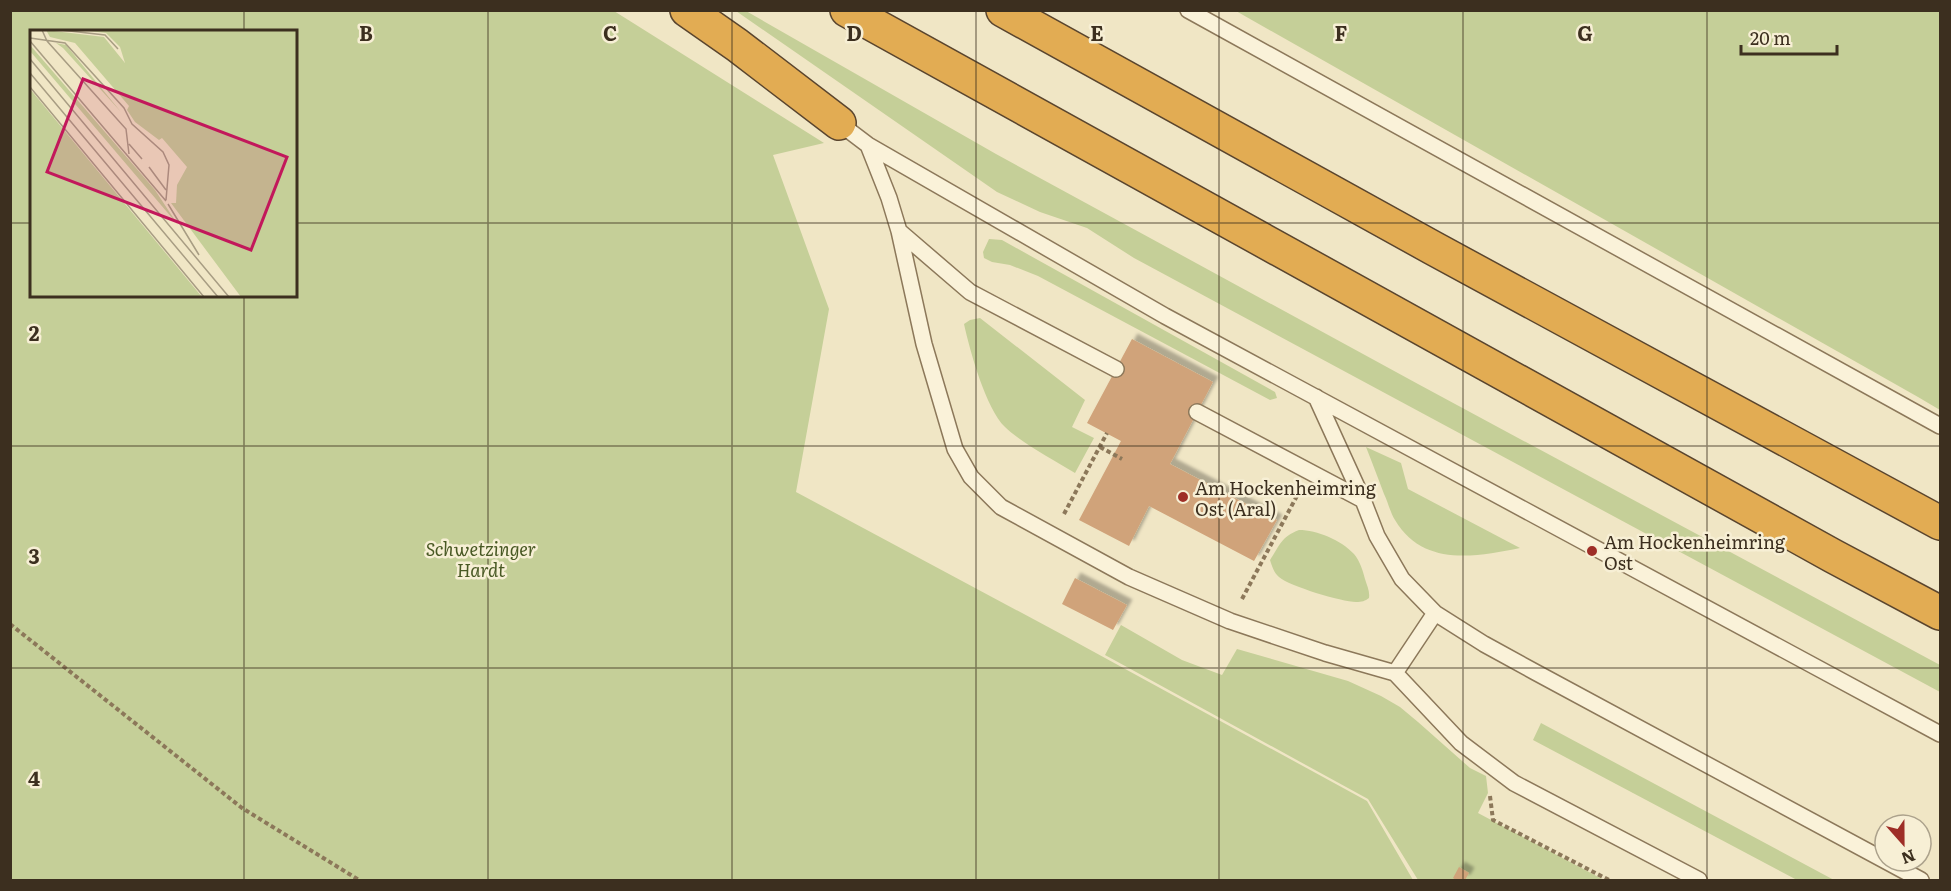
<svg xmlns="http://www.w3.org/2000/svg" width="1951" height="891" font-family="Literata,serif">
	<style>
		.green { fill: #c5cf98; fill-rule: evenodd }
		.building { fill: #d0a37a; filter: url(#shadow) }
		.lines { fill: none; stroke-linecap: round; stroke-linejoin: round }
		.service-casing { stroke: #8c785a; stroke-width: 18 }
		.motorway-casing { stroke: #5a452e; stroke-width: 36 }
		.path { stroke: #8c785a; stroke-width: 4; stroke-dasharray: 4.5 3; stroke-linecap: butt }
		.service { stroke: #faf2d9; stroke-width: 15 }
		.motorway { stroke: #e2ac53; stroke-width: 33 }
		.grid { fill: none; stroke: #3c2f1f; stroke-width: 1.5; stroke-opacity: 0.55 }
		.poi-dot { fill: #9e2e27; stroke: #f7efd5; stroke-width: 2 }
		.labels { text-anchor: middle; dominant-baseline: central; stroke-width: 5; stroke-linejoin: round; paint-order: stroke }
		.poi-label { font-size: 18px; fill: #3c2f1f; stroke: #f7efd5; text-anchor: start }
		.park-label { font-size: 18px; font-style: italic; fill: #495924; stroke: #f7efd5 }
		.inset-road { fill: none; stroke: #a89d83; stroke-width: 1.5 }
		.view { fill: #c2185b; fill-opacity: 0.15; stroke: #c2185b; stroke-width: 3 }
		.inset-edge { fill: none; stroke: #3c2f1f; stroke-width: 3 }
		.grid-label { font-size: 20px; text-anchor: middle; font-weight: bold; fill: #3c2f1f; stroke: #f7efd5; stroke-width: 5; stroke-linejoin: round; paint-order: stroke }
	</style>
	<defs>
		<filter id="shadow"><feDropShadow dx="5.5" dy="-5.5" stdDeviation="1.5" flood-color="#0004"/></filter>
	</defs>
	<rect width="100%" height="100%" fill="#f0e6c5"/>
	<!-- green -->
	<path class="green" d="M10 11H614L824 143 773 155 829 309 796 492 1063 635 1367 801 1413 880H11ZM32 32H296V296H32Z
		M736 11H746L996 154 1418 384 1940 665V692L1134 258 1087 228 1040 212 997 192Z
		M1236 11H1940V410L1918 397Z
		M989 239 1002 240 1275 392 1277 398 1270 400 1038 276 1010 265 992 262 984 258 983 252Z
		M980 318 1085 400 1072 427 1094 438 1075 473C1054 460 1023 444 1005 427 986 409 970 351 964 324L970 320Z
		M1366 447 1401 463 1408 489 1520 548C1475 557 1423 567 1395 520 1390 512 1388 502 1384 494 1378 478 1372 462 1366 447Z
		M1299 530C1317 530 1341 540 1354 554 1360 561 1363 571 1365 579 1367 586 1370 591 1369 598 1365 601 1362 602 1356 602 1342 602 1289 586 1279 577 1274 573 1272 566 1270 560 1280 545 1281 537 1299 530Z
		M1121 625 1182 660 1222 675 1237 649 1348 681 1381 696 1400 707 1418 722 1470 768 1486 776 1488 793 1478 813 1604 880H1418L1368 799 1105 655Z
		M1541 723 1834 880H1797L1533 740Z"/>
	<!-- building -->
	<path class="building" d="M1132 339 1213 382 1170 464 1277 520 1254 561 1149 506 1129 546 1079 520 1121 441 1087 423Z
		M1075 578 1127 605 1113 630 1062 604Z
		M1459 867 1469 873 1465 880H1456L1453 878Z"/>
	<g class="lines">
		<defs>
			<path id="service" d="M1188 10 1940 426
				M839 123 868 145 1165 316 1940 734
				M868 145 889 198 899 231 924 344 955 449 971 477 1001 507 1129 577 1230 621 1325 653 1395 673 1461 743 1514 783 1699 880
				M899 231 970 292 1116 369
				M1316 397 1363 500 1377 536 1402 579 1435 613 1484 644 1535 672 1921 880
				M1197 412 1363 500
				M1395 673 1435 613"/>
			<path id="motorway" d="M687 10 737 45 839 123
				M847 10 1833 556 1940 613
				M1003 10 1433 248 1940 523"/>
		</defs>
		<!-- service casing -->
		<use href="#service" class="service-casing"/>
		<!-- motorway casing -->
		<use href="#motorway" class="motorway-casing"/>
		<!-- path -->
		<path class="path" d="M1100 447 1122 459
			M1064 514 1107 433
			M1242 599 1299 492
			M10 624 242 808 359 880
			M1490 796 1493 820 1609 880"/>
		<!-- service -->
		<use href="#service" class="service"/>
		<!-- motorway -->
		<use href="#motorway" class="motorway"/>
	</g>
	<!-- grid -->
	<path class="grid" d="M244 10V32M488 10V880M732 10V880M976 10V880M1219 10V880M1463 10V880M1707 10V880M10 223H32M296 223H1940M244 296V880M10 446H1940M10 668H1940"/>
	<!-- markers -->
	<g class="poi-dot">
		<circle cx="1183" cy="497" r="6"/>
		<circle cx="1592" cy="551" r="6"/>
	</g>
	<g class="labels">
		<!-- poi labels -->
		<g class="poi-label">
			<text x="1195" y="487">Am Hockenheimring<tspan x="1195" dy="21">Ost (Aral)</tspan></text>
			<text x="1604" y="541">Am Hockenheimring<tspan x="1604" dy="21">Ost</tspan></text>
		</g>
		<!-- park labels -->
		<g class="park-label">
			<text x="481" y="548">Schwetzinger<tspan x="481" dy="21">Hardt</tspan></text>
		</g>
	</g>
	<!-- overview -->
	<g transform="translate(30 30)">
		<rect width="267" height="267" fill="#f0e6c5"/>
		<path d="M16 0 74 7 95 33 90 17 76 3 51 0H267V267H211L141 173H146L147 155 157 137 132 108 129 110 105 92 97 80 99 76 45 13 20 7ZM26 13 36 15 91 82 33 18ZM0 15 125 160 148 195 0 21ZM0 59 172 267H0Z" fill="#c5cf98"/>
		<path class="inset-road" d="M12 0 17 11 96 99 99 124M31 0 75 5 88 19M0 8 35 13 94 78 102 94 133 122 139 135 136 170M0 11 136 171M0 29 199 267M0 43 188 267M0 57 174 267M99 114 112 129M119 137 136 160M138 174 169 225"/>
		<path class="view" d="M53 49 257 127 221 220 17 142Z"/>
		<rect width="267" height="267" class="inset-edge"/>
	</g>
	<g class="grid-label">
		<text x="366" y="41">B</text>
		<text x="610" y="41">C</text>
		<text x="854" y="41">D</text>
		<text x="1097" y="41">E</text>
		<text x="1341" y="41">F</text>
		<text x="1585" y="41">G</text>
		<text x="34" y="341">2</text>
		<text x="34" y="564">3</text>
		<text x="34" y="786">4</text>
	</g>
	<!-- border -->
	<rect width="1951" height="891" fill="none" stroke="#3c2f1f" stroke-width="24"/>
	<!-- north arrow -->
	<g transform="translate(1903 843) rotate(159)"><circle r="28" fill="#f7efd5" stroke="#aca28c" stroke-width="1.5"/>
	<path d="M0-4.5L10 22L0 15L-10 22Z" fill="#9e2e27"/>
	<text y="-9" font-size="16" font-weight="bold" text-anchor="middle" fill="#3c2f1f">N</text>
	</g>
	<!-- scale -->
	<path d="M1741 45v9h96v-9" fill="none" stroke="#3c2f1f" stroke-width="3"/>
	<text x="1750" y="45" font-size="18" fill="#3c2f1f" stroke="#f7efd5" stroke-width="4.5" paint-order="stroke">20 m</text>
</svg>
